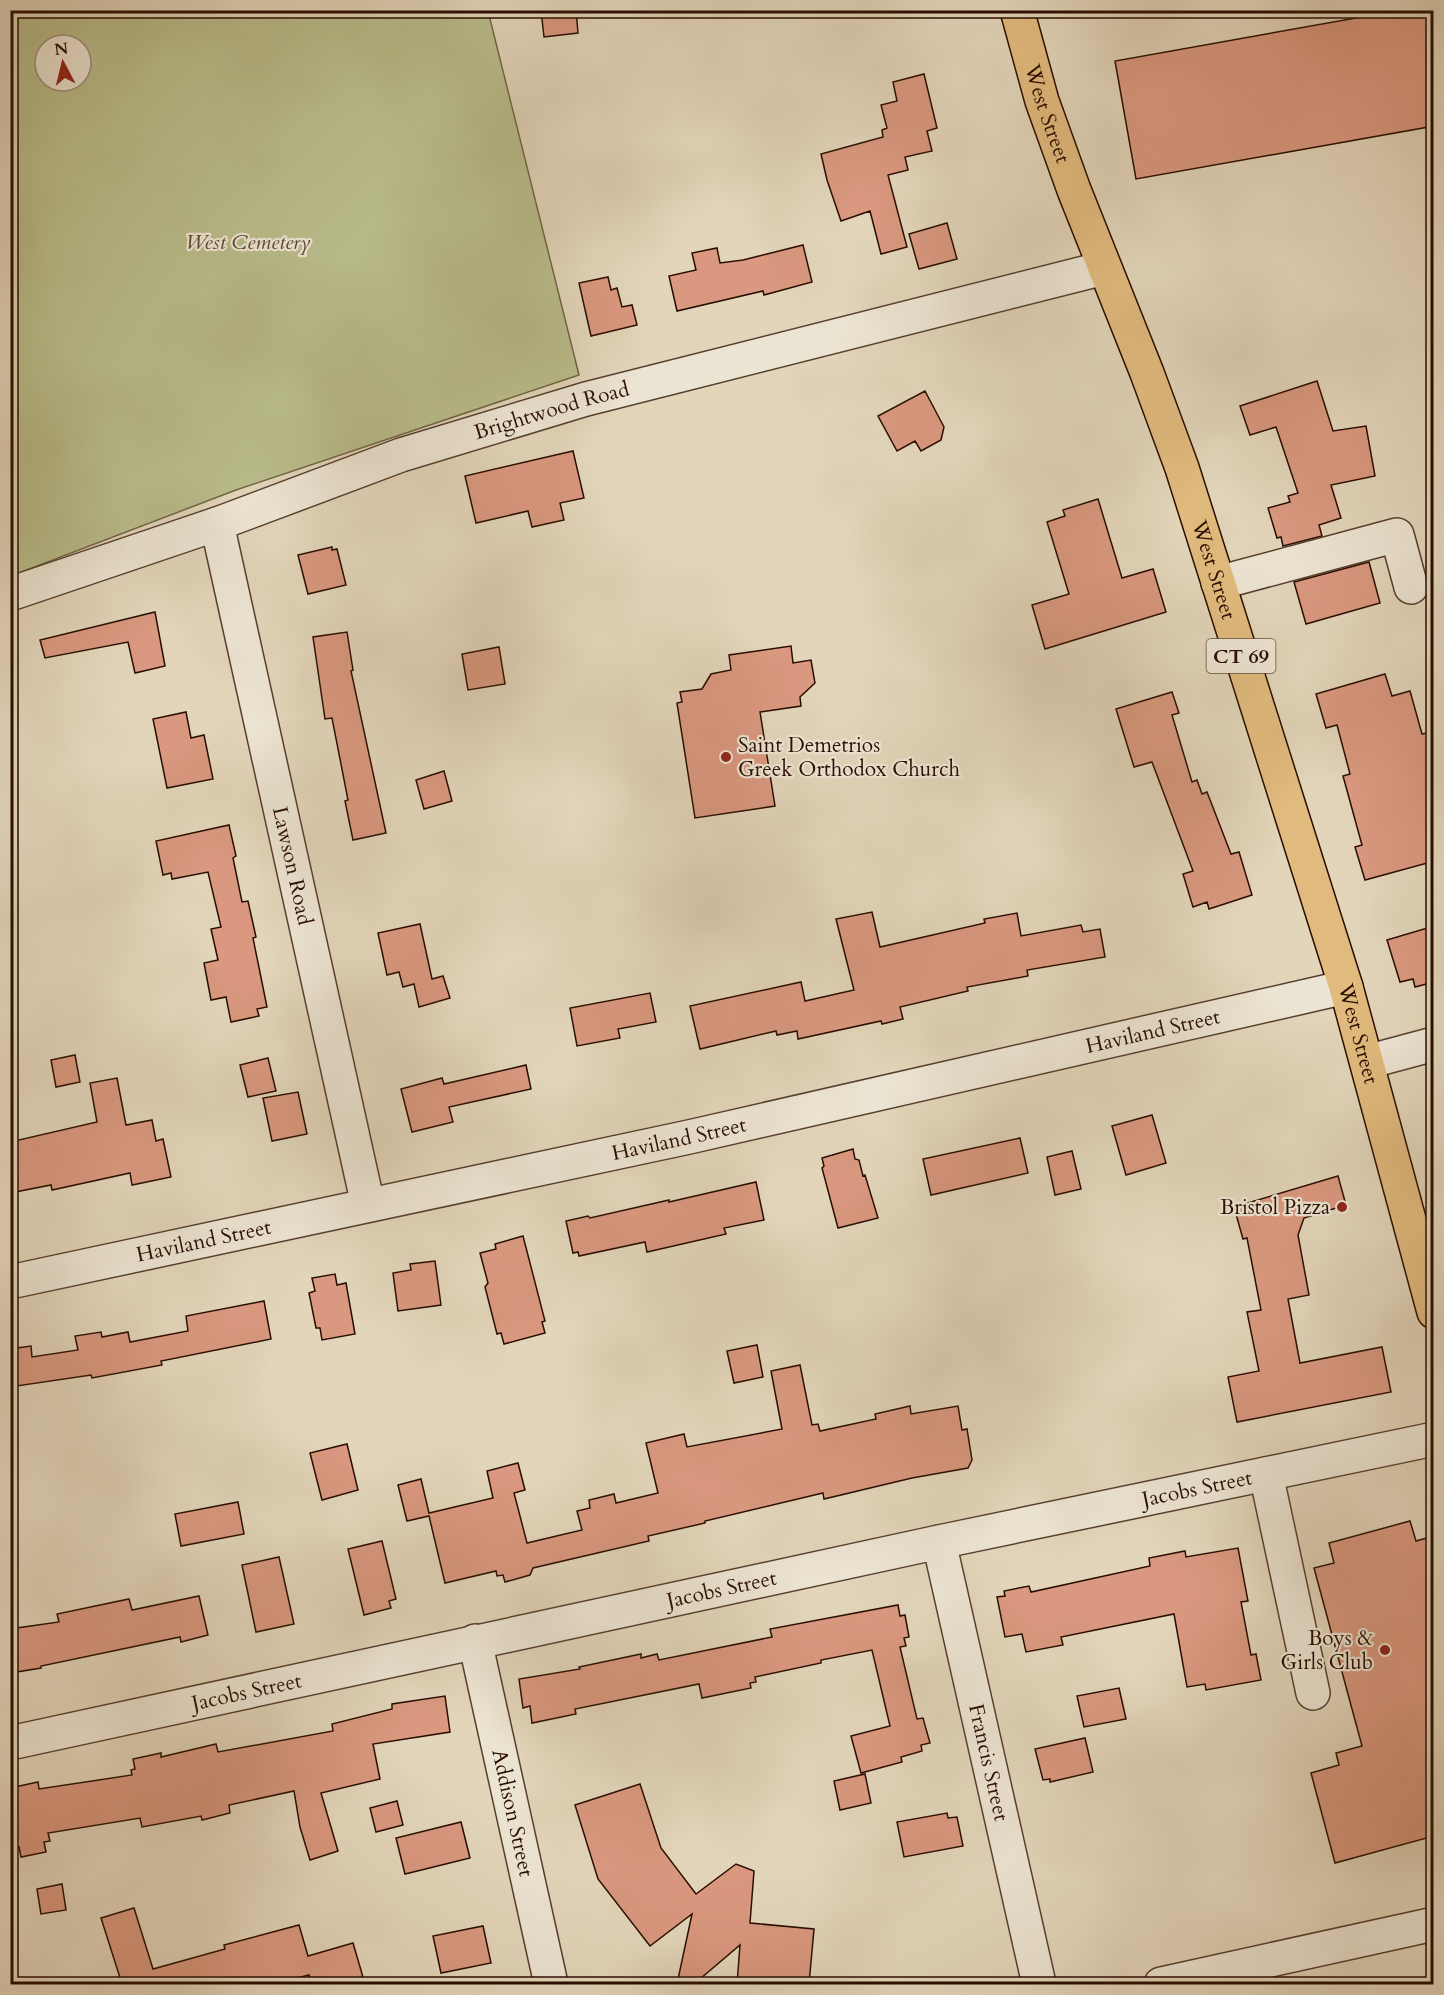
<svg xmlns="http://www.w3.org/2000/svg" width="1444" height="1995" font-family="Cardo,serif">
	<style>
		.green { fill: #b9bc8b; stroke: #716446; stroke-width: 1.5; fill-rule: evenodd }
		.building { fill: #d9987f; stroke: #290d01; stroke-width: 1.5 }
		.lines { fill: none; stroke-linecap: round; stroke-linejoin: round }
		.minor-casing { stroke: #573f2f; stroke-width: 36 }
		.major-casing { stroke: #290d01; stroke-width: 36 }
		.minor { stroke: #ece4d2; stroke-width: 33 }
		.major { stroke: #e1ba7d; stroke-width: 33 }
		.poi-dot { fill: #8f2418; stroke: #ece4d2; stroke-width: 2 }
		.labels { text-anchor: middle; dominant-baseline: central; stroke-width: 4.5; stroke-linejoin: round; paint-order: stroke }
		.shield { fill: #ece4d2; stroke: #644e40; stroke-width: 1.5 }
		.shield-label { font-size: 20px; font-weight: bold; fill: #290d01 }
		.street-label { font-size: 21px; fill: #290d01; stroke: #ece4d2 }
		.park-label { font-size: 21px; font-style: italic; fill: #5b4a31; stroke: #ece4d2 }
		.poi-label { font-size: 21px; fill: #290d01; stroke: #ece4d2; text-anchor: end }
	</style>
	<rect width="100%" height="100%" fill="#e2d5ba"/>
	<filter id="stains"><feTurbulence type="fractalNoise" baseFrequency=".00333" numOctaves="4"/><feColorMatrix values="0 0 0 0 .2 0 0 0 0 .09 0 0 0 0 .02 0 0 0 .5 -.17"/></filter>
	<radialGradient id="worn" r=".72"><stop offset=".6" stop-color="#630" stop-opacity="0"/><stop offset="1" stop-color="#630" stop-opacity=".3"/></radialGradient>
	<!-- green -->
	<path class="green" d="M11 10 488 11 579 375 236 490 11 576ZM45 45H81V81H45Z"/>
	<!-- building -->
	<path class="building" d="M541 10H576L578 33 544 37Z
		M1401 10H1434V126L1136 179 1115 61Z
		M924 74 937 128 927 131 932 151 905 157 908 170 888 175 907 247 881 254 870 211 841 221 827 180 821 154 883 137 882 130 887 128 881 105 897 101 893 82Z
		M947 223 957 259 919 269 909 234Z
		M803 245 812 282 764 295 763 291 677 311 669 276 696 270 692 253 717 248 720 263 743 260Z
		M608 277 611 290 617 288 622 307 632 305 637 325 591 336 579 283Z
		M1317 381 1333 431 1366 426 1375 476 1331 485 1341 518 1319 525 1322 536 1283 546 1281 537 1277 538 1268 508 1290 502 1288 496 1298 493 1276 427 1250 435 1240 406Z
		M925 391 944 427 941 440 921 451 915 441 897 451 878 416Z
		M573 451 584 498 560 503 564 520 532 527 528 511 476 523 465 476Z
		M1098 499 1122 578 1153 569 1166 612 1045 649 1032 605 1069 594 1047 522 1065 516 1063 510Z
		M332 547V550L337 549 346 585 308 594 298 555Z
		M1369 562 1380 603 1306 624 1294 582Z
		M155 612 165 666 135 673 128 642 45 658 40 640Z
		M347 632 353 670 351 671 386 833 353 840 345 801 348 800 332 718 325 719 313 637Z
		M791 646 793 663 811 660 815 683 800 697 801 706 760 712 775 806 695 818 677 703 682 702 680 692 702 689 711 674 731 670 729 655Z
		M499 647 505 684 468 690 462 654Z
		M1385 674 1392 696 1410 691 1422 734 1434 732V851L1428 852 1431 862 1365 880 1355 847 1362 845 1343 776 1350 774 1337 725 1326 728 1316 694Z
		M1172 692 1179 713 1172 715 1192 782 1197 780 1202 794 1207 792 1231 854 1239 852 1252 895 1209 909 1207 902 1193 907 1183 874 1193 871 1152 762 1134 767 1116 709Z
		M186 712 191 738 204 735 213 779 167 788 153 719Z
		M444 771 452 801 424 809 416 780Z
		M229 825 236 856 233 858 242 902 248 901 256 937 253 938 267 1007 257 1009 259 1016 231 1022 226 997 211 1000 204 963 218 960 211 929 221 927 208 872 172 879 171 873 163 875 156 841Z
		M872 912 880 947 985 923 984 919 1017 913 1021 936 1081 925 1083 932 1100 929 1105 957 1027 970 1028 976 967 987 968 991 900 1007 903 1019 882 1024 881 1021 798 1039 797 1031 777 1035 776 1031 700 1049 690 1006 801 982 805 1001 854 990 836 919Z
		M420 924 432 979 443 976 450 998 419 1007 414 984 403 987 399 972 387 975 378 933Z
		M1434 926V982L1415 987 1413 979 1400 982 1387 940Z
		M650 993 656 1022 618 1029 620 1038 577 1046 570 1008Z
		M75 1055 80 1082 56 1087 51 1060Z
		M268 1058 276 1091 248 1097 240 1065Z
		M526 1065 531 1089 449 1107 453 1122 412 1132 401 1089 442 1078 444 1084Z
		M117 1078 126 1125 152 1120 156 1141 163 1139 171 1177 132 1185 130 1173 52 1190 51 1185 10 1193V1142L97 1122 90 1083Z
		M298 1092 307 1134 272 1141 263 1098Z
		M1152 1115 1166 1163 1126 1175 1112 1126Z
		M1020 1138 1028 1173 931 1195 923 1159Z
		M853 1149 855 1159 859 1160 863 1176 865 1175 878 1218 838 1228 822 1168 824 1166 822 1158Z
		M1072 1151 1081 1189 1055 1195 1047 1157Z
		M1338 1176 1346 1205 1304 1218 1298 1235 1309 1295 1288 1299 1300 1363 1382 1347 1391 1392 1237 1422 1228 1377 1259 1371 1247 1312 1261 1310 1247 1238 1243 1239 1234 1207Z
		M756 1182 764 1220 724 1228 726 1234 647 1252 645 1242 579 1256 578 1252 573 1253 566 1221 588 1216 590 1218 669 1200V1202Z
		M523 1236 545 1321 542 1322 545 1333 504 1344 501 1333 497 1334 485 1287 488 1283 480 1253 496 1249 495 1244Z
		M435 1261 441 1305 398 1311 393 1273 411 1270 410 1264Z
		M335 1274 337 1285 346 1283 355 1334 322 1340 320 1328H316L309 1293 315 1291 312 1278Z
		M264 1301 271 1339 161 1361 162 1365 92 1378 91 1375 10 1387V1349L31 1346 32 1357 78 1350 75 1336 101 1332 102 1337 128 1332 130 1342 188 1331 186 1316Z
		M757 1345 763 1377 734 1383 727 1351Z
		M800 1365 812 1425 818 1424 820 1431 876 1419 875 1414 910 1406 911 1414 958 1406 962 1430 967 1429 972 1460 968 1468 912 1478 824 1499 823 1493 705 1521V1523L648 1536 649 1541 533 1568 530 1575 505 1582 503 1575 497 1576 496 1571 445 1583 429 1516 407 1521 398 1485 421 1479 429 1513 493 1498 487 1471 518 1463 525 1490 514 1493 527 1543 582 1530 577 1511 590 1508 589 1500 614 1494 616 1503 658 1493 646 1443 684 1434 687 1447 782 1429 771 1371Z
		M347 1444 358 1490 322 1500 310 1453Z
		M238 1502 244 1534 181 1546 175 1514Z
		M1410 1521 1416 1541 1434 1536V1836L1335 1863 1311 1773 1339 1765 1336 1753 1362 1746 1314 1568 1334 1563 1329 1543Z
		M382 1541 396 1599 389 1601 391 1608 364 1615 348 1549Z
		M1238 1548 1248 1601 1241 1602 1251 1655 1256 1654 1261 1680 1206 1690 1205 1684 1187 1687 1174 1614 1061 1637 1063 1645 1026 1652 1022 1634 1005 1637 997 1597 1005 1596 1004 1591 1029 1586 1031 1592 1150 1566 1149 1558 1185 1551 1186 1557Z
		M279 1557 294 1624 256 1632 242 1565Z
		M199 1596 208 1635 181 1642 180 1637 41 1666V1668L10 1673V1629L59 1622 57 1614 129 1599 132 1610Z
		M898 1605 900 1616 905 1615 909 1637 904 1638 906 1646 900 1647 917 1719 923 1718 930 1743 921 1745 922 1751 901 1757 902 1762 861 1773 851 1736 890 1726 872 1650 821 1660V1663L755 1677 756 1682 750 1683 751 1688 702 1698 699 1684 575 1709 576 1714 532 1723 530 1706 523 1708 519 1679 580 1669 579 1667 641 1654V1658L657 1654 659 1660 772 1637 770 1629Z
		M1119 1688 1126 1719 1084 1727 1077 1696Z
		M445 1696 450 1732 373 1744 380 1779 321 1793 338 1851 310 1860 300 1827 294 1791 229 1805 230 1813 202 1820 201 1816 142 1827 140 1818 48 1833 50 1841 44 1842 46 1852 21 1857 19 1847 14 1848 10 1832V1788L38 1782 39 1789 132 1775 131 1770 135 1769 133 1759 161 1753V1757L216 1744 218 1752 333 1731 332 1724 392 1709V1704Z
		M1085 1738 1093 1772 1050 1782V1779L1043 1780 1035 1749Z
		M865 1774 871 1803 840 1810 834 1781Z
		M640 1784 661 1848 696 1894 736 1864 754 1871 750 1923 814 1929 809 1984H737L740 1945 694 1984H677L692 1914 650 1946 598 1879 575 1805Z
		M397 1801 403 1825 376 1832 370 1808Z
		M947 1813 948 1818 957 1817 963 1846 904 1857 897 1822Z
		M461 1822 470 1858 405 1874 396 1838Z
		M62 1884 66 1910 41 1914 37 1889Z
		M134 1908 153 1969 225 1949 224 1945 299 1925 308 1956 353 1943 365 1984H311L309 1975 274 1984H122L101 1918Z
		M483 1926 491 1963 441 1973 433 1936Z"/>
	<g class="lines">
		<defs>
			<g id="minor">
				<path id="s1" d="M217 524 368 1205"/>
				<path d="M1218 583 1397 535 1411 587"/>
				<path id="s2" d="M10 594 217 524 401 455 586 399 1104 268"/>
				<path d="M1367 1062 1434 1044"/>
				<path id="s3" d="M10 1282 689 1137 1346 987"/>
				<path d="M1266 1474 1313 1693"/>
				<path id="s4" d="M939 1542 1039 1984"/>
				<path id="s5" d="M475 1641 551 1984"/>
				<path id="s6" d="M10 1743 939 1542 1434 1439"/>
				<path d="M1161 1984 1434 1924"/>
			</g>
			<g id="major">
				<path id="s7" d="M1017 10 1042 101 1074 190 1147 373 1182 468 1346 987 1434 1312"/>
			</g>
		</defs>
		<!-- minor casing -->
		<use href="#minor" class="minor-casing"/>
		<!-- major casing -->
		<use href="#major" class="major-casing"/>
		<!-- minor -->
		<use href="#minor" class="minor"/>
		<!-- major -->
		<use href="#major" class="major"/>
	</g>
	<!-- markers -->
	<g class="poi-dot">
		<circle cx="726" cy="757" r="6"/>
		<circle cx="1342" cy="1207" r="6"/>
		<circle cx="1385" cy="1650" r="6"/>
	</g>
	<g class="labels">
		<!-- shield labels -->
		<rect class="shield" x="1206.5" y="639" width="69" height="34" rx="4.5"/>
		<g class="shield-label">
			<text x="1241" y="656">CT 69</text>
		</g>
		<!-- street labels -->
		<g class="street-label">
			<text stroke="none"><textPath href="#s7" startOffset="108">West Street</textPath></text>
			<text stroke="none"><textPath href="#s2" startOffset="572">Brightwood Road</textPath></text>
			<text stroke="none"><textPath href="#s7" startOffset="594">West Street</textPath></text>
			<text stroke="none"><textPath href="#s1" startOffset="350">Lawson Road</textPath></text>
			<text stroke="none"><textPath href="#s3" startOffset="1170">Haviland Street</textPath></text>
			<text stroke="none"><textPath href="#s7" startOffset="1080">West Street</textPath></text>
			<text stroke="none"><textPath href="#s3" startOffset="684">Haviland Street</textPath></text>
			<text stroke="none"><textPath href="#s3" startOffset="198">Haviland Street</textPath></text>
			<text stroke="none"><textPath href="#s6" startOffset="1214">Jacobs Street</textPath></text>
			<text stroke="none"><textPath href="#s6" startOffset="728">Jacobs Street</textPath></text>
			<text stroke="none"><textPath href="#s6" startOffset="242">Jacobs Street</textPath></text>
			<text stroke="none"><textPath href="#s4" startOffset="226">Francis Street</textPath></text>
			<text stroke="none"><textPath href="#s5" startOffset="176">Addison Street</textPath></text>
		</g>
		<!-- park labels -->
		<g class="park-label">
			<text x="248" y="242">West Cemetery</text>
		</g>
		<!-- poi labels -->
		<g class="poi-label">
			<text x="738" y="745" text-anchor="start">Saint Demetrios<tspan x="738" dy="24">Greek Orthodox Church</tspan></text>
			<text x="1330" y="1207">Bristol Pizza</text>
			<text x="1373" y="1638">Boys &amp;<tspan x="1373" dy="24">Girls Club</tspan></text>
		</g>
	</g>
	<!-- margin -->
	<rect width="1444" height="1995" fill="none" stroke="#e2d5ba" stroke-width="36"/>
	<rect x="12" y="12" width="1420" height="1971" fill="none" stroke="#290d01" stroke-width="3"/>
	<rect x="18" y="18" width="1408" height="1959" fill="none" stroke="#290d01" stroke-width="1.5"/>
	<!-- north arrow -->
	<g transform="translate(63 63) rotate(353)"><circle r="28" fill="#ece4d2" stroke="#9e8e7e" stroke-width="1.5"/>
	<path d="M0-4.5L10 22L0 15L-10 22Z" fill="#8f2418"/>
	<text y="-9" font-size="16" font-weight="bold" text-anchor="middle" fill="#290d01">N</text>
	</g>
	<rect width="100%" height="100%" filter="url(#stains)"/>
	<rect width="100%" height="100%" fill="url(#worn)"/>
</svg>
